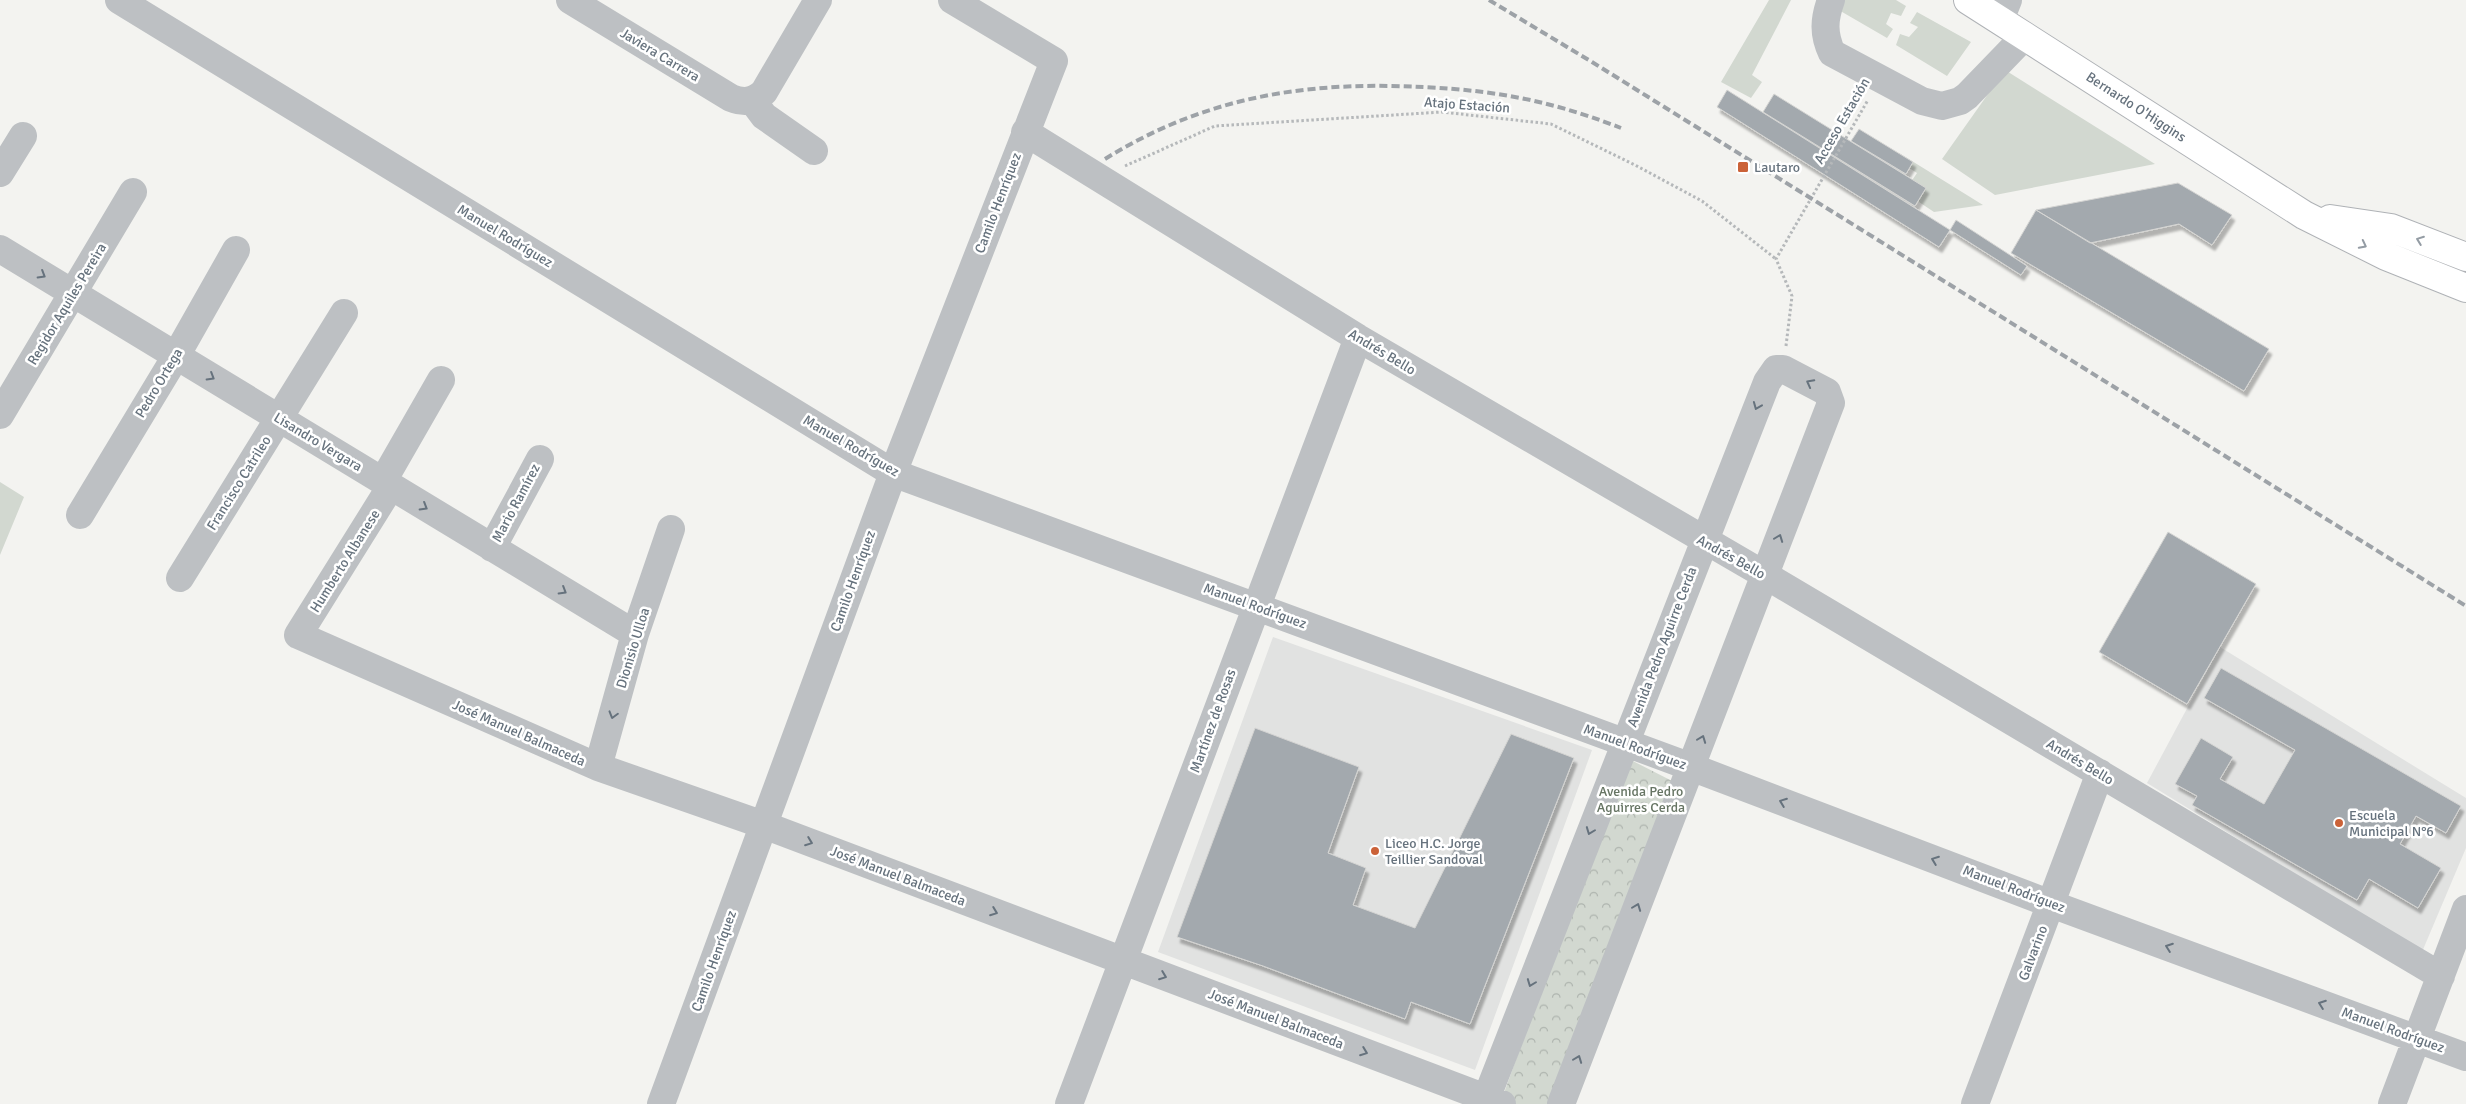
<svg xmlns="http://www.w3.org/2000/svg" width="2466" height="1104" font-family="Signika,sans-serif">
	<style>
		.built { fill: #e1e2e1 }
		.grass { fill: #d2d8d0 }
		.park { fill: url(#park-crowns) }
		.building { fill: #a3a9ae; stroke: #d5d5d3; filter: url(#shadow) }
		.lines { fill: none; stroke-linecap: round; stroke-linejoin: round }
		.major-casing { stroke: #afb2b6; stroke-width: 30 }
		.path { stroke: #b5b8ba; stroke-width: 3; stroke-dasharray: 2.5 2.5; stroke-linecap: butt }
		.minor { stroke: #bdc0c3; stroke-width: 28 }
		.major { stroke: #fff; stroke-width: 28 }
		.rail { stroke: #9da2a7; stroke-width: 4; stroke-dasharray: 8 4; stroke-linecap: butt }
		.oneway { stroke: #949ca4 }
		.oneway2 { stroke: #66727d }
		.poi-dot { fill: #cb6238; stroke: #fff; stroke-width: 2 }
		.labels { text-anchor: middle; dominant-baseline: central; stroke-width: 5; stroke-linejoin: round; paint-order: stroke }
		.street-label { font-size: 14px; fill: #66727d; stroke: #fff }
		.poi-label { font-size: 14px; fill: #66727d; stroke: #fff; text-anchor: start }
		.park-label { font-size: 14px; fill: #677564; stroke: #fff }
	</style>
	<defs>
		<pattern id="park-crowns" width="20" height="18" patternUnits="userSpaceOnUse" patternTransform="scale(1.25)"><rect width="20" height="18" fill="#d2d8d0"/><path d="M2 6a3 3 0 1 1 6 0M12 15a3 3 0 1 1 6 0" fill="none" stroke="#aeb4ae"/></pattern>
		<filter id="shadow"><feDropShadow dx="3" dy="5.5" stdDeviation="1" flood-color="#0004"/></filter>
	</defs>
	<rect width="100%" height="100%" fill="#f3f3f0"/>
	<!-- built -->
	<path class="built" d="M1273 637 1592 750 1475 1070 1158 952Z
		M2220 647 2466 798V848L2422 952 2147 783Z"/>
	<!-- grass -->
	<path class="grass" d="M1769 0H1791L1752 75 1762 82 1751 98 1721 82Z
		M1842 0H1896L1906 6 1901 16 1891 13 1886 24 1893 29 1887 38 1837 9Z
		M1917 12 1971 42 1947 76 1896 45 1900 34 1909 37 1918 27 1910 23Z
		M2005 70 2155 164 1995 195 1942 159Z
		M1899 153 1983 205 1934 212 1904 192 1917 173 1895 159Z
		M0 482 24 497 0 555Z"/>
	<!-- park -->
	<path class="park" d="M1625 757 1678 784 1556 1104H1500Z"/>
	<!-- building -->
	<path class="building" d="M1727 90 1950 230 1939 247 1717 107Z
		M1774 94 1926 188 1915 206 1763 112Z
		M1859 129 1913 162 1906 174 1851 141Z
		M2178 183 2232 215 2212 245 2179 224 2090 243 2036 210Z
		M2036 210 2269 349 2244 391 2011 253Z
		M1956 220 2027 266 2021 275 1950 230Z
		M2168 532 2256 584 2187 704 2099 652Z
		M2221 668 2461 806 2446 833 2416 816 2400 844 2441 868 2418 908 2369 879 2357 900 2192 805 2197 796 2175 784 2201 738 2233 757 2220 779 2264 804 2295 750 2204 698Z
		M1255 728 1359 767 1328 853 1366 868 1353 905 1415 928 1511 734 1574 758 1470 1024 1411 1002 1405 1019 1263 966 1177 937Z"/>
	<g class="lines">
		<defs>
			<path id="major" d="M1968 0 2304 215 2386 256 2466 288
				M2330 219 2391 228 2466 257"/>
		</defs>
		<!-- major casing -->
		<use href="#major" class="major-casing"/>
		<!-- path -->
		<path class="path" d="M1125 166 1215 126 1442 112 1551 124 1635 165 1702 201 1776 259
			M1786 346 1792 296 1776 259 1868 100"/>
		<!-- minor -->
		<path class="minor" d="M119 0 893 473 1691 767 2051 904 2466 1057
			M570 0 731 98C744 103 753 102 764 92L818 0
			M1831 0C1824 19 1823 34 1832 53L1922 101 1942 106 1960 101 1967 96 2025 36
			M2000 20 2008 0
			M752 100 764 116 814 151
			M1025 132 1358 338 1765 575 2441 976
			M0 173 23 136
			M0 249 635 634
			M0 415 133 192
			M383 481 441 380
			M391 486 298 635 598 767 764 825 1502 1104
			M80 515 176 356 236 250
			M492 548 540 459
			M180 578 344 313
			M598 767 635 634 671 529
			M661 1104 893 473 1054 61 952 0
			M1069 1104 1358 338
			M1484 1104 1767 382 1776 369H1783L1827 392 1831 403 1561 1104
			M1975 1104 2100 773
			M2392 1104 2466 909"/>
		<!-- major -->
		<use href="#major" class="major"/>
		<!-- rail -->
		<path class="rail" d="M1489 0 1592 62 2466 606
			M1105 159C1195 103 1287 84 1391 86 1479 88 1539 96 1621 128"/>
	</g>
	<!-- one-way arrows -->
	<defs><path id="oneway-chevron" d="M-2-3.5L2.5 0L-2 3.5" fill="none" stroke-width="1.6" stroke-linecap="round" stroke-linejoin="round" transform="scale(1.25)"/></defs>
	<g class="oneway">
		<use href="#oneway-chevron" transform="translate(2420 240) rotate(-159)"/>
		<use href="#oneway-chevron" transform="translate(2363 245) rotate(27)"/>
	</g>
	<g class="oneway2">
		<use href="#oneway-chevron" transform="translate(42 275) rotate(31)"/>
		<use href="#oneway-chevron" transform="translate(211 377) rotate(31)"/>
		<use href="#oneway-chevron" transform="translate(1810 383) rotate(-152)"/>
		<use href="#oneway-chevron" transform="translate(1757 406) rotate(112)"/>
		<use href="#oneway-chevron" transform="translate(424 507) rotate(31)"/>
		<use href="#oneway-chevron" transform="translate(1779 538) rotate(-69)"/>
		<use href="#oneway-chevron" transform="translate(563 591) rotate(31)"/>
		<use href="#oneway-chevron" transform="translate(613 715) rotate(106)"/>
		<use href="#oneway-chevron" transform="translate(1702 739) rotate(-69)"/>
		<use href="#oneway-chevron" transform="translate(1783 802) rotate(-159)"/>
		<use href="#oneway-chevron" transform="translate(1590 831) rotate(111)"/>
		<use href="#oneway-chevron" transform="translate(809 842) rotate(21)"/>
		<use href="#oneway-chevron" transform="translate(1935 860) rotate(-159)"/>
		<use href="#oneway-chevron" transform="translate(1637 907) rotate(-69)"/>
		<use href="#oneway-chevron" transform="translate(994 912) rotate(21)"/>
		<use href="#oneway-chevron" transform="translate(2169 947) rotate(-160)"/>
		<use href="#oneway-chevron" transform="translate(1163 976) rotate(21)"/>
		<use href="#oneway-chevron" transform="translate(1531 983) rotate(111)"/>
		<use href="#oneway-chevron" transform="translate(2322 1004) rotate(-160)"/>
		<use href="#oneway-chevron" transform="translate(1364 1052) rotate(21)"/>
		<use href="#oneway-chevron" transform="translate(1578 1059) rotate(-69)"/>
	</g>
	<!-- markers -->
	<g class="poi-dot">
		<rect x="1737" y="161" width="12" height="12" rx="2.5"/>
		<circle cx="2339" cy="823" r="5"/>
		<circle cx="1375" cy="851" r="5"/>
	</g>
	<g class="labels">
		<!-- street labels -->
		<g class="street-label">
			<text transform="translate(660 55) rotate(31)">Javiera Carrera</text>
			<text transform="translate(1467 105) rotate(4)">Atajo Estación</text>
			<text transform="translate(2136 107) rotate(33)">Bernardo O'Higgins</text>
			<text transform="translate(1842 121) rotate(-60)">Acceso Estación</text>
			<text transform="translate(998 203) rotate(-69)">Camilo Henríquez</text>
			<text transform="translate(505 236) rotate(31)">Manuel Rodríguez</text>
			<text transform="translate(67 304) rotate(-59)">Regidor Aquiles Pereira</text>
			<text transform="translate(1382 352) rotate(31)">Andrés Bello</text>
			<text transform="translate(159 383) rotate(-59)">Pedro Ortega</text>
			<text transform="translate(318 442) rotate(31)">Lisandro Vergara</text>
			<text transform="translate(851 446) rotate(30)">Manuel Rodríguez</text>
			<text transform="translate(239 483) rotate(-58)">Francisco Catrileo</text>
			<text transform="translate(516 503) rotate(-62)">Mario Ramírez</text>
			<text transform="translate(1731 557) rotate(29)">Andrés Bello</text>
			<text transform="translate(345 561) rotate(-58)">Humberto Albanese</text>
			<text transform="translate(853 581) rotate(-70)">Camilo Henríquez</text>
			<text transform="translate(1255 606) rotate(20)">Manuel Rodríguez</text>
			<text transform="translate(1662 647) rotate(-69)">Avenida Pedro Aguirre Cerda</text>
			<text transform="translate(633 648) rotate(-73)">Dionisio Ulloa</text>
			<text transform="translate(1213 721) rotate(-70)">Martínez de Rosas</text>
			<text transform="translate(519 733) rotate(24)">José Manuel Balmaceda</text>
			<text transform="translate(1635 747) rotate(20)">Manuel Rodríguez</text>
			<text transform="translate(2080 762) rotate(31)">Andrés Bello</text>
			<text transform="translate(898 876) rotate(21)">José Manuel Balmaceda</text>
			<text transform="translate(2014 889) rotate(21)">Manuel Rodríguez</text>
			<text transform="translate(2033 953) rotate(-69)">Galvarino</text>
			<text transform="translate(714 961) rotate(-70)">Camilo Henríquez</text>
			<text transform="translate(1276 1019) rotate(21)">José Manuel Balmaceda</text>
			<text transform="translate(2393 1030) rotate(20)">Manuel Rodríguez</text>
		</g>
		<!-- poi labels -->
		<g class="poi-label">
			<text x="1754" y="167">Lautaro</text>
			<text x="2349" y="815">Escuela<tspan x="2349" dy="16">Municipal N°6</tspan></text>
			<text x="1385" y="843">Liceo H.C. Jorge<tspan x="1385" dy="16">Teillier Sandoval</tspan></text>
		</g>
		<!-- park labels -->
		<g class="park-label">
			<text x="1641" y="791">Avenida Pedro<tspan x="1641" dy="16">Aguirres Cerda</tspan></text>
		</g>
	</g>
</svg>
